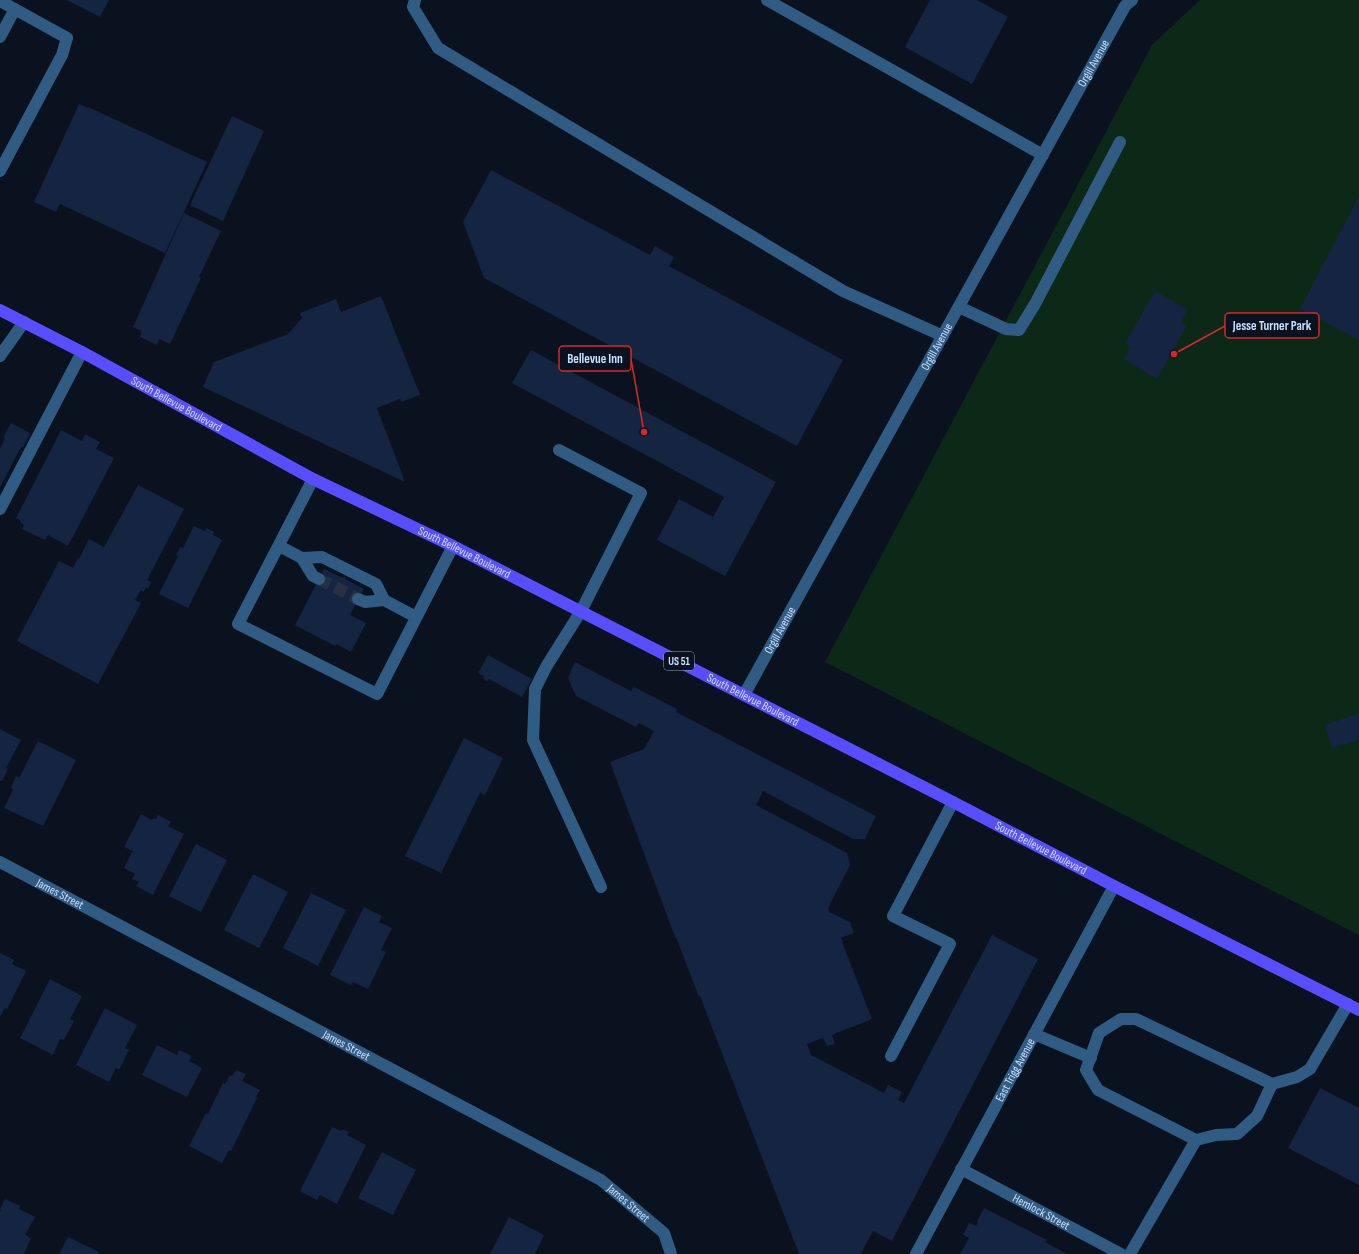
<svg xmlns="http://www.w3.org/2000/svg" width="1359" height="1254" font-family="'Sofia Sans Condensed',sans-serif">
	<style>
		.green { fill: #0c2918 }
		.building { fill: #142441 }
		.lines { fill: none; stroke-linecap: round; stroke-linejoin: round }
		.minor-tunnel { stroke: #263141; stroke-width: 12; stroke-dasharray: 12 6; stroke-linecap: butt }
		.minor { stroke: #305b83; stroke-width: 12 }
		.major { stroke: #594eff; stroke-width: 12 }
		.labels { text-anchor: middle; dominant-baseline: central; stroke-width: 3.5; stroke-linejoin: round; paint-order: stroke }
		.shield { fill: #0a121f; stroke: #8ea2bc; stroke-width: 1 }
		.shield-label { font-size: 11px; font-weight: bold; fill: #c7e0ff }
		.street-label { font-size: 12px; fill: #c7e0ff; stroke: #0a121f }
		.leader { fill: none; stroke: #d62828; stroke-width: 1.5 }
		.callout-dot { fill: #d62828; stroke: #0a121f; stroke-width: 1.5 }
		.callout { fill: #0a121f; stroke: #d62828; stroke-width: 1.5 }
		.callout-label { font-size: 13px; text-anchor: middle; font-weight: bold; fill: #c7e0ff }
	</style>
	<rect width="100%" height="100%" fill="#0a121f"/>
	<!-- green -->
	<path class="green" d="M1200 0H1359V935L825 662 1152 45Z"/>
	<!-- building -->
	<path class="building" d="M67 0H109L100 17Z
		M930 0H977L1008 17 972 84 905 47Z
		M79 104 88 108V107L207 162 165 253 60 204 56 212 34 202Z
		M232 116 264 131 223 221 190 205Z
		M491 170 650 255 655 246 674 257 669 266 843 360 797 446 484 278 463 222Z
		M1359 196V340L1300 309Z
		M184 213 221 231 199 277 201 278 170 344 159 339 157 345 140 337 142 331 133 327Z
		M1155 291 1172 301 1173 300 1175 301 1174 302 1188 310 1181 322 1187 325 1157 379 1124 359 1131 347 1125 343Z
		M381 296 420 395 401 402 400 399 377 408 405 482 203 387 214 362 288 334 300 320 302 319 300 313 336 299 341 312Z
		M531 350 776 482 725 576 657 540 679 499 713 517 724 497 512 383Z
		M11 423 30 433 23 447H21L0 487V449L5 438 3 437Z
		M61 430 82 441 85 434 100 442 96 449 114 458 68 546 48 535 45 540 22 529 24 525 20 522V520L16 518 55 442Z
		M138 485 184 509 147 580 151 582 148 589 146 587 144 592 141 590 135 600 141 603 98 684 17 641 59 561 73 568 78 558 79 559 89 539 104 547Z
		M194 526 205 531 206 528 214 532 213 535 222 540 188 608 159 594 178 556 176 555 180 547 183 548Z
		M324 569 343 578 344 577 346 578 345 579 364 589 350 615 366 623 351 652 336 644 335 646 295 625Z
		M488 655 532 679 522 697 489 679 487 681 483 679 484 676 478 673Z
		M575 662 631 691 634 687 677 709 676 712 876 816 865 839H853L763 791 756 805 847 853 850 865 828 908 829 912 850 922 854 933 841 938 843 942H842L872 1019 832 1035 835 1044 827 1046 823 1038 807 1044 811 1055 884 1093 888 1085 902 1092 898 1100 904 1103 992 935 1038 959 892 1241 873 1231 861 1254H799L700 996 699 997 676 937H675L610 762 644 749 654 731 639 723 636 727 576 696 568 678Z
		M1359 713V740L1332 748 1325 725Z
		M0 729 21 740 6 768 8 769 2 781H0Z
		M464 738 503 758 485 795 480 793 441 873 405 856Z
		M38 741 76 760 43 826 4 808 13 790 11 788 16 776 19 778Z
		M141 814 152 820 153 818 156 819 158 815 171 822 168 826 184 834 153 895 136 886 139 882 132 879 135 874 124 868 132 852H135L124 847Z
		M196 844 227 860 201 912 169 896Z
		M253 874 288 892 259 948 224 930Z
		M311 893 346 910 318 966 283 948Z
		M364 907 382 916 379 922 392 928 381 950 386 952 368 989 353 982 351 985 330 975Z
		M0 953 14 960 12 964 26 971 7 1009 5 1008 0 1017Z
		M50 979 82 996 70 1019 74 1021 64 1040 60 1039 53 1055 20 1038Z
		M105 1008 137 1025 125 1048 129 1050 119 1070 116 1068 109 1082 76 1065Z
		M157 1045 177 1055 179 1050 192 1056 189 1061 202 1068 187 1097 142 1075Z
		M236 1070 246 1074 242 1081 260 1090 256 1097 257 1098 231 1151 229 1150 222 1163 189 1146 206 1113 208 1114 223 1083 225 1084 230 1075 232 1076Z
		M1320 1088 1359 1108V1185L1288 1148Z
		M332 1127 341 1131 342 1129 349 1132 347 1135 366 1145 337 1204 320 1195 317 1200 300 1191Z
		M382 1152 416 1170 393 1215 358 1198Z
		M5 1199 20 1206 19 1209 35 1217 25 1235 31 1238 24 1254H0V1212L1 1210 0 1209Z
		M984 1208 1047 1240 1045 1242 1067 1254H960L969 1238 963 1235 969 1223 976 1226 978 1222 977 1221Z
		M509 1217 544 1235 535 1254H490Z
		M68 1237 99 1252 98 1254H59Z"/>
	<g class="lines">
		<!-- minor-tunnel -->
		<path class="minor-tunnel" d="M319 579 358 599"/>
		<!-- minor -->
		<g class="minor">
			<path d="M415 0 413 7 438 48 843 291 943 336"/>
			<path d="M767 0 1043 155"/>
			<path d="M0 1 67 38 62 55 0 171"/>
			<path d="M0 37 15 9"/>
			<path d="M959 307 1006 329 1019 330 1035 304 1120 142"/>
			<path d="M0 356 24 322"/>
			<path d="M559 450 641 493 581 611 546 667 535 689 533 740 601 887"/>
			<path d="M313 479 238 624 377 694 453 546"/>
			<path d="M0 509 82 352"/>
			<path d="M279 546 302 558 322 557 376 584 384 600 416 617"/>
			<path d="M302 558 313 576 319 579"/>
			<path d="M358 599 365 602 384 600"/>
			<path id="s1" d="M744 695 1125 6 1132 0"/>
			<path id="s2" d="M0 862 601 1180 664 1233 671 1254"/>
			<path d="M1034 1034 1091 1058"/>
			<path d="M891 1056 950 944 893 916 953 802"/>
			<path d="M1272 1084 1297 1077 1310 1069 1348 1004"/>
			<path id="s3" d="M961 1169 1121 1254"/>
			<path id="s4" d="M916 1254 1114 886"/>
			<path d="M1130 1254 1196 1140 1216 1135 1237 1134 1257 1116 1272 1084 1136 1019H1121L1099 1033 1086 1070 1098 1090 1196 1140"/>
		</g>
		<!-- major -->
		<path class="major" id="s5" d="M0 310 82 352 313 479 453 546 953 802 1114 886 1359 1010"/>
	</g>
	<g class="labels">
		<!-- shield labels -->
		<rect class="shield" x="664" y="652" width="30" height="18" rx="3"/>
		<g class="shield-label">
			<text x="679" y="661">US 51</text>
		</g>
		<!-- street labels -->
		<g class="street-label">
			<text stroke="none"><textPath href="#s1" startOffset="722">Orgill Avenue</textPath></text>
			<text stroke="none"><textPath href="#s1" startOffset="398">Orgill Avenue</textPath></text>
			<text stroke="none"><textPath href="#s5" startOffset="200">South Bellevue Boulevard</textPath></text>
			<text stroke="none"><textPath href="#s5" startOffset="524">South Bellevue Boulevard</textPath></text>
			<text stroke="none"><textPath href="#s1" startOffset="74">Orgill Avenue</textPath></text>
			<text stroke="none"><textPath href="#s5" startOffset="848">South Bellevue Boulevard</textPath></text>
			<text stroke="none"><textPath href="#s5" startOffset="1172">South Bellevue Boulevard</textPath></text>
			<text stroke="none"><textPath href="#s2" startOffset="68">James Street</textPath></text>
			<text stroke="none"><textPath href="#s2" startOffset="392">James Street</textPath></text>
			<text stroke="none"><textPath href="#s4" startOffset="209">East Trigg Avenue</textPath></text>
			<text stroke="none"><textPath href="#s2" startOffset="716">James Street</textPath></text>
			<text stroke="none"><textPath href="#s3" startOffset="91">Hemlock Street</textPath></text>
		</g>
	</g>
	<!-- callouts -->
	<path class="leader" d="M1174 354L1225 326M644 432L631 359"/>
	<g class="callout-dot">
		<circle cx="1174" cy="354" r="4"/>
		<circle cx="644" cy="432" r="4"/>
	</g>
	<g class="callout">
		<rect x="1225" y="313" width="94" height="25" rx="4"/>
		<rect x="559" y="346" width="72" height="25" rx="4"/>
	</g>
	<g class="callout-label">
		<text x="1272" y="330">Jesse Turner Park</text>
		<text x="595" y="363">Bellevue Inn</text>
	</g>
</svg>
